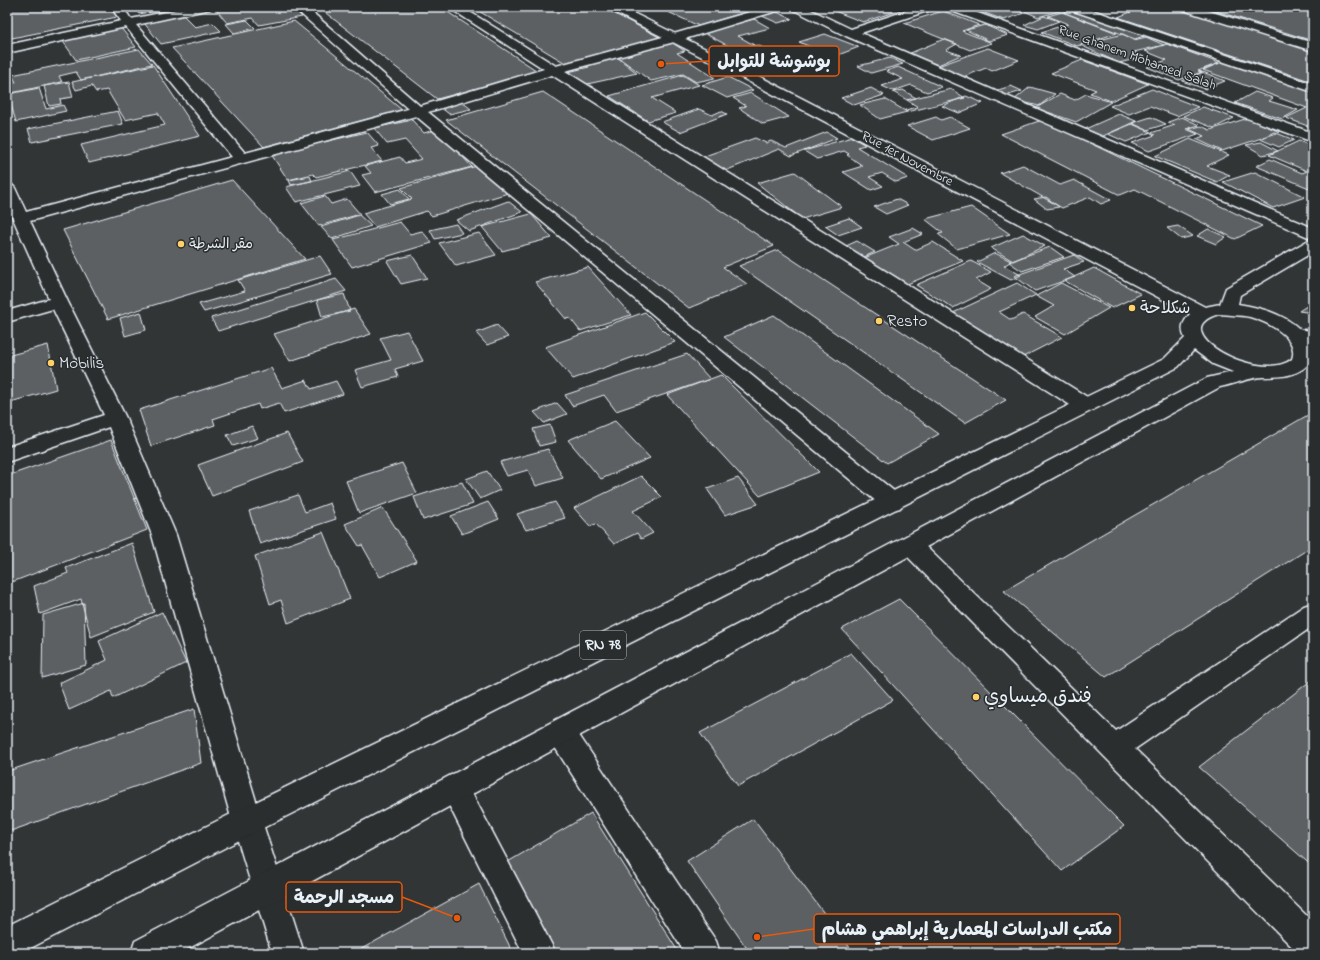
<svg xmlns="http://www.w3.org/2000/svg" width="1320" height="960" font-family="'Indie Flower','Playpen Sans Arabic',sans-serif">
	<style>
		.building { fill: #5c6063; stroke: #e8f1f8 }
		.lines { fill: none; stroke-linecap: round; stroke-linejoin: round }
		.minor-casing { stroke: #e8f1f8; stroke-width: 3 }
		.major-casing { stroke: #e8f1f8; stroke-width: 3 }
		.minor { fill: #2a2d2e; fill-rule: evenodd }
		.major { fill: #2a2d2e; fill-rule: evenodd }
		.poi-dot { fill: #ffd166; stroke: #2a2d2e; stroke-width: 1.5 }
		.labels { text-anchor: middle; dominant-baseline: central; stroke-width: 3; stroke-linejoin: round; paint-order: stroke }
		.far-street-label { font-size: 14px; fill: #e8f1f8; stroke: #2a2d2e }
		.far-poi-label { font-size: 14px; fill: #e8f1f8; stroke: #2a2d2e; text-anchor: start }
		.shield { fill: #2a2d2e; stroke: #afb6bb; stroke-width: 1 }
		.shield-label { font-size: 16px; font-weight: bold; fill: #e8f1f8 }
		.poi-label { font-size: 17px; fill: #e8f1f8; stroke: #2a2d2e; text-anchor: start }
		.near-poi-label { font-size: 20px; fill: #e8f1f8; stroke: #2a2d2e; text-anchor: start }
		.leader { fill: none; stroke: #e8590c; stroke-width: 1.5 }
		.callout-dot { fill: #e8590c; stroke: #2a2d2e; stroke-width: 1.5 }
		.callout { fill: #2a2d2e; stroke: #e8590c; stroke-width: 1.5 }
		.callout-label { font-size: 18px; text-anchor: middle; font-weight: bold; fill: #e8f1f8 }
	</style>
	<rect width="100%" height="100%" fill="#323536"/>
	<filter id="ink" filterUnits="userSpaceOnUse"><feTurbulence type="fractalNoise" baseFrequency=".025" numOctaves="2"/><feDisplacementMap in="SourceGraphic" scale="8" xChannelSelector="R" yChannelSelector="G"/><feConvolveMatrix kernelMatrix="1 2 1 2 8 2 1 2 1" color-interpolation-filters="sRGB"/></filter>
	<g filter="url(#ink)">
		<!-- building -->
		<path class="building" d="M7 7H109L117 17 7 39Z
			M133 7H175L139 14Z
			M214 7H293L302 17 259 25 253 18 227 23Z
			M318 7H440L539 72 437 99Z
			M472 7H602L661 38 567 64Z
			M657 7H763L699 26Z
			M824 7H910L863 22Z
			M968 7H996L975 11Z
			M998 7H1007L1024 13 1004 20 982 12Z
			M1016 7H1055L1063 10 1038 17Z
			M1143 7H1172L1313 51V82L1118 17Z
			M1203 7H1303L1313 10V41Z
			M1072 9 1144 36 1135 39 1063 12Z
			M943 11 979 25 962 31 992 43 970 50 904 23Z
			M777 12 792 19 778 23 762 16Z
			M1062 12 1117 33 1077 46 1041 32 1068 24 1048 16Z
			M183 15 195 27 213 23 221 31 161 44 144 23Z
			M1044 16 1059 21 1038 29 1024 25Z
			M754 19 770 28 738 36 754 45 736 50 704 33Z
			M247 20 255 28 234 33 226 24Z
			M294 21 402 110 264 147 172 48Z
			M985 25 1008 35 989 41 966 30Z
			M121 28 136 47 76 60 62 40Z
			M825 34 859 47 833 57 799 42Z
			M1123 34 1134 40 1146 37 1164 45 1134 52 1144 57 1119 63 1080 45Z
			M944 39 957 44 946 50 961 55 938 65 908 54Z
			M671 42 685 51 677 53 715 78 696 82 683 74 651 81 615 55Z
			M1167 44 1219 63 1198 71 1202 72 1179 80 1147 67 1167 60 1145 51Z
			M757 45 779 55 765 60 743 49Z
			M988 48 1019 60 992 71 986 68 963 77 938 66Z
			M139 49 152 64 81 80 76 72 59 76 62 82 7 94V84L16 82 12 75Z
			M617 57 637 73 583 85 568 72 589 67 585 64Z
			M890 58 903 64 871 73 858 66Z
			M1082 60 1148 84 1111 101 1090 93 1096 90 1051 73Z
			M1225 61 1313 92V128L1286 118 1307 108 1203 70Z
			M153 65 200 136 89 163 81 145 165 125 158 113 125 120 107 90 96 92 92 86 76 90 72 82Z
			M898 67 942 87 927 92 911 85 893 91 882 86 903 79 886 71Z
			M1203 72 1225 81 1205 89 1182 81Z
			M683 75 699 85 652 98 676 113 648 121 609 96Z
			M728 77 753 90 727 98 702 85Z
			M69 82 73 97 60 99 61 104 49 106 44 86Z
			M1011 86 1022 91 1005 96 995 91Z
			M1030 87 1055 94 1039 106 1014 100Z
			M39 88 46 109 63 105 66 111 16 122 8 94Z
			M871 88 884 95 854 105 841 98Z
			M951 89 965 98 907 112 905 110 918 107 907 100Z
			M1152 89 1198 107 1177 116 1150 106 1129 114 1110 106Z
			M903 90 916 98 907 100 893 92Z
			M543 92 774 246 723 267 747 284 689 308 446 120Z
			M1255 92 1273 98 1269 101 1298 110 1282 119 1235 103Z
			M751 93 789 117 763 124 739 108 746 106 733 98Z
			M1060 94 1075 100 1086 94 1111 102 1076 122 1036 108Z
			M966 96 983 103 959 113 942 106Z
			M885 99 907 112 880 119 860 105Z
			M461 101 471 109 449 114 440 107Z
			M1203 107 1234 118 1214 128 1183 116Z
			M699 109 712 115 721 111 727 114 680 132 662 122Z
			M118 111 123 124 32 142 28 129Z
			M1119 114 1136 121 1101 137 1083 130Z
			M936 117 941 120 950 117 970 128 933 140 907 126Z
			M1151 117 1166 124 1147 130 1132 123Z
			M1182 117 1199 125 1186 129 1198 134 1149 151 1132 143 1155 135 1151 133 1175 125 1168 122Z
			M1248 118 1280 132 1222 151 1196 139 1204 136 1189 129 1201 126 1210 130Z
			M412 120 424 133 437 129 472 167 375 192 362 175 371 173 365 166 400 157 405 163 422 159 405 140 387 144 374 128Z
			M1042 120 1262 226 1235 239 1135 189 1120 195 1001 134Z
			M1132 124 1151 132 1126 142 1108 134Z
			M367 132 379 146 371 148 382 161 316 177 313 174 288 180 271 154Z
			M827 132 837 138 791 156 779 149 725 171 702 157 755 138 766 143 771 141 786 148Z
			M1274 132 1294 140 1279 147 1260 139Z
			M852 137 865 145 857 147 908 178 896 182 882 173 869 177 883 186 871 190 843 172 863 166 847 155 849 154 844 151 817 159 804 151Z
			M1190 139 1229 155 1207 166 1230 175 1217 182 1155 156Z
			M1299 141 1313 147V186L1309 188 1256 166 1270 159 1302 173 1307 171 1269 155Z
			M1261 142 1278 151 1263 155 1246 145Z
			M1023 165 1060 185 1074 180 1111 200 1101 204 1090 197 1062 208 1000 173Z
			M477 166 508 193 432 216 427 211 375 227 363 213 412 199 401 188Z
			M350 171 360 186 296 202 286 187Z
			M795 172 842 207 802 219 757 183Z
			M1255 172 1305 197 1273 208 1223 182Z
			M310 176 312 181 291 185 289 180Z
			M232 180 305 259 108 319 63 230Z
			M400 189 409 199 390 204 382 194Z
			M325 196 331 204 347 199 360 214 319 226 301 203Z
			M1046 197 1059 207 1047 209 1034 199Z
			M897 199 908 205 886 214 874 207Z
			M508 201 522 212 469 231 456 220Z
			M971 207 1010 234 957 249 938 234 943 233 925 219Z
			M531 214 552 238 502 251 482 227Z
			M359 215 371 226 332 239 321 227Z
			M849 218 862 227 838 235 825 226Z
			M400 222 410 234 422 231 432 243 352 267 333 240Z
			M456 224 462 233 435 239 430 230Z
			M1178 226 1193 236 1181 239 1167 228Z
			M913 228 923 234 903 242 915 250 933 242 963 261 905 285 864 258 899 244 889 237Z
			M1208 229 1226 237 1216 244 1197 236Z
			M479 233 496 255 456 266 439 243Z
			M1023 234 1045 246 1013 261 991 248Z
			M857 241 875 252 864 257 846 246Z
			M1050 247 1064 257 1022 271 1009 262Z
			M778 250 1006 400 965 423 739 266Z
			M995 253 1011 261 1004 266 1021 275 1011 280 977 262Z
			M412 255 427 278 401 284 387 261Z
			M1074 255 1084 262 1063 269 1075 277 1035 291 1014 276Z
			M320 256 332 274 204 312 199 304 245 291 238 280Z
			M971 261 991 272 976 280 991 289 953 308 916 285Z
			M588 267 631 315 580 331 570 318 566 319 535 282Z
			M1094 268 1141 294 1112 308 1065 281Z
			M336 279 346 291 218 331 211 318Z
			M1017 283 1036 295 999 312 1011 320 1023 314 1062 337 1021 358 953 313Z
			M1061 283 1109 308 1065 334 1035 317 1054 306 1036 296Z
			M344 294 350 311 322 317 317 300Z
			M1313 302V313L1299 311Z
			M354 309 371 334 290 361 274 334Z
			M141 312 146 330 125 336 120 318Z
			M645 312 675 342 573 379 545 347Z
			M774 315 939 434 887 463 724 337Z
			M497 325 508 337 487 345 476 333Z
			M407 331 423 361 395 369 398 377 362 387 355 370 391 360 380 338Z
			M48 345 56 389 7 403V356Z
			M687 354 710 379 616 411 604 395 572 406 565 395Z
			M271 368 282 388 306 380 311 389 336 381 343 394 284 413 279 403 260 409 258 404 213 419 215 425 151 446 139 410Z
			M721 375 819 472 760 496 667 395Z
			M557 403 567 414 544 423 534 412Z
			M1313 412V546L1106 677 1004 591Z
			M615 421 650 458 601 479 568 440Z
			M550 425 556 442 539 446 533 429Z
			M252 426 258 438 233 446 227 435Z
			M287 433 303 462 212 496 198 465Z
			M111 440 147 530 7 584V476Z
			M548 449 563 478 536 486 528 470 507 476 500 462Z
			M402 463 417 493 359 513 346 481Z
			M487 471 500 490 480 499 466 479Z
			M641 476 662 497 633 511 653 533 641 539 637 533 614 544 596 524 590 526 574 508Z
			M738 478 758 504 725 515 707 489Z
			M462 482 473 504 423 520 414 497Z
			M298 495 305 512 330 503 336 519 260 544 249 511Z
			M488 502 499 519 462 534 451 516Z
			M555 502 565 518 526 530 517 514Z
			M383 508 417 561 380 577 362 545 359 546 345 524Z
			M323 532 350 599 288 623 281 600 270 604 255 556Z
			M132 543 154 612 91 637 81 599 40 614 34 586 68 573 66 568Z
			M899 599 1124 826 1062 871 842 629Z
			M84 603 86 665 42 678 43 615Z
			M162 612 186 663 113 698 111 691 69 710 59 683 107 660 99 641Z
			M851 653 893 700 738 786 700 733Z
			M1313 679V867L1199 767Z
			M194 709 201 763 8 832V771Z
			M591 813 679 953H554L506 863Z
			M753 819 854 953H750L687 861Z
			M479 884 513 953H356V952Z"/>
		<g class="lines">
			<defs>
				<path id="minor" d="M111 7H123L131 19 190 7H212L210 9 206 10 136 25 245 153 408 109 293 7H306L420 106 544 69 448 7H462L556 66 670 35 767 7H785L783 9 678 41 565 71 1092 400 1095 405 1092 410 1085 412 1078 410 552 75 428 112 900 496 903 502 900 508 892 510 884 508 416 116 30 221 68 302 126 418 176 535 262 821 304 953H272L232 821 152 535 109 427 7 462V447L104 415 53 309 7 322V311L49 299 7 205V183L12 185 15 188 26 212 232 157 126 27 7 53V45L121 21Z
					M790 7H805L851 29 918 7H935L933 9 861 33 1313 228V239L846 36 792 9Z
					M944 7H961L1313 133V142L946 9Z
					M1066 7H1083L1313 84V92L1068 9Z
					M1178 7H1196L1313 43V51L1180 9Z
					M1295 329 1313 331V343L1288 339 1286 335 1288 331Z
					M910 536 918 539 1116 731 1304 606 1313 603V626L1135 749 1313 922V953H1298L902 551 898 545 902 539Z
					M561 720 571 723 716 941 720 953H685L551 741 547 732 551 723Z
					M455 776 465 780 556 953H523L441 789 445 780Z"/>
				<path id="major" d="M606 7H621L716 54 1205 307 1220 304 1226 288 1307 241 1313 240V252L1240 295 1238 304C1264 308 1292 316 1308 339 1310 343 1313 348 1313 353 1312 360 1307 367 1301 370 1290 377 1275 377 1262 377 1249 378 1234 384 1220 387L180 953H131L135 941 1207 378 1233 372 1213 364 1194 350 1178 367 257 831 21 953H7V926L237 811 1164 359 1185 338C1180 328 1183 322 1190 314L708 60 608 9ZM1219 314C1229 315 1240 315 1250 317 1267 322 1300 337 1292 359 1261 385 1160 331 1219 314Z"/>
			</defs>
			<!-- minor casing -->
			<use href="#minor" class="minor-casing"/>
			<!-- major casing -->
			<use href="#major" class="major-casing"/>
			<!-- minor -->
			<use href="#minor" class="minor"/>
			<!-- major -->
			<use href="#major" class="major"/>
		</g>
	</g>
	<!-- markers -->
	<g class="poi-dot">
		<circle cx="181" cy="244" r="4"/>
		<circle cx="1132" cy="308" r="4"/>
		<circle cx="879" cy="321" r="4"/>
		<circle cx="51" cy="363" r="4"/>
		<circle cx="976" cy="697" r="4"/>
	</g>
	<g class="labels">
		<!-- far-street labels -->
		<g class="far-street-label">
			<text transform="translate(1137 58) rotate(20)">Rue Ghanem Mohamed Salah</text>
			<text transform="translate(907 159) rotate(28)">Rue 1er Novembre</text>
		</g>
		<!-- far-poi labels -->
		<g class="far-poi-label">
			<text x="189" y="244">مقر الشرطة</text>
		</g>
		<!-- shield labels -->
		<rect class="shield" x="580" y="631" width="46" height="28" rx="3"/>
		<g class="shield-label">
			<text x="603" y="645">RN 78</text>
		</g>
		<!-- poi labels -->
		<g class="poi-label">
			<text x="1140" y="308">شكلاحة</text>
			<text x="887" y="321">Resto</text>
			<text x="59" y="363">Mobilis</text>
		</g>
		<!-- near-poi labels -->
		<g class="near-poi-label">
			<text x="984" y="697">فندق ميساوي</text>
		</g>
	</g>
	<!-- callouts -->
	<path class="leader" d="M661 64L709 61M457 918L402 897M757 937L814 929"/>
	<g class="callout-dot">
		<circle cx="661" cy="64" r="4"/>
		<circle cx="457" cy="918" r="4"/>
		<circle cx="757" cy="937" r="4"/>
	</g>
	<g class="callout">
		<rect x="709" y="46" width="130" height="30" rx="4"/>
		<rect x="286" y="882" width="116" height="30" rx="4"/>
		<rect x="814" y="914" width="306" height="30" rx="4"/>
	</g>
	<g class="callout-label">
		<text x="774" y="67">بوشوشة للتوابل</text>
		<text x="344" y="903">مسجد الرحمة</text>
		<text x="967" y="935">مكتب الدراسات المعمارية إبراهمي هشام</text>
	</g>
	<!-- margin -->
	<rect width="1320" height="960" fill="none" stroke="#2a2d2e" stroke-width="24"/>
	<rect x="12" y="12" width="1296" height="936" fill="none" stroke="#e8f1f8" stroke-width="1.5" filter="url(#ink)"/>
</svg>
